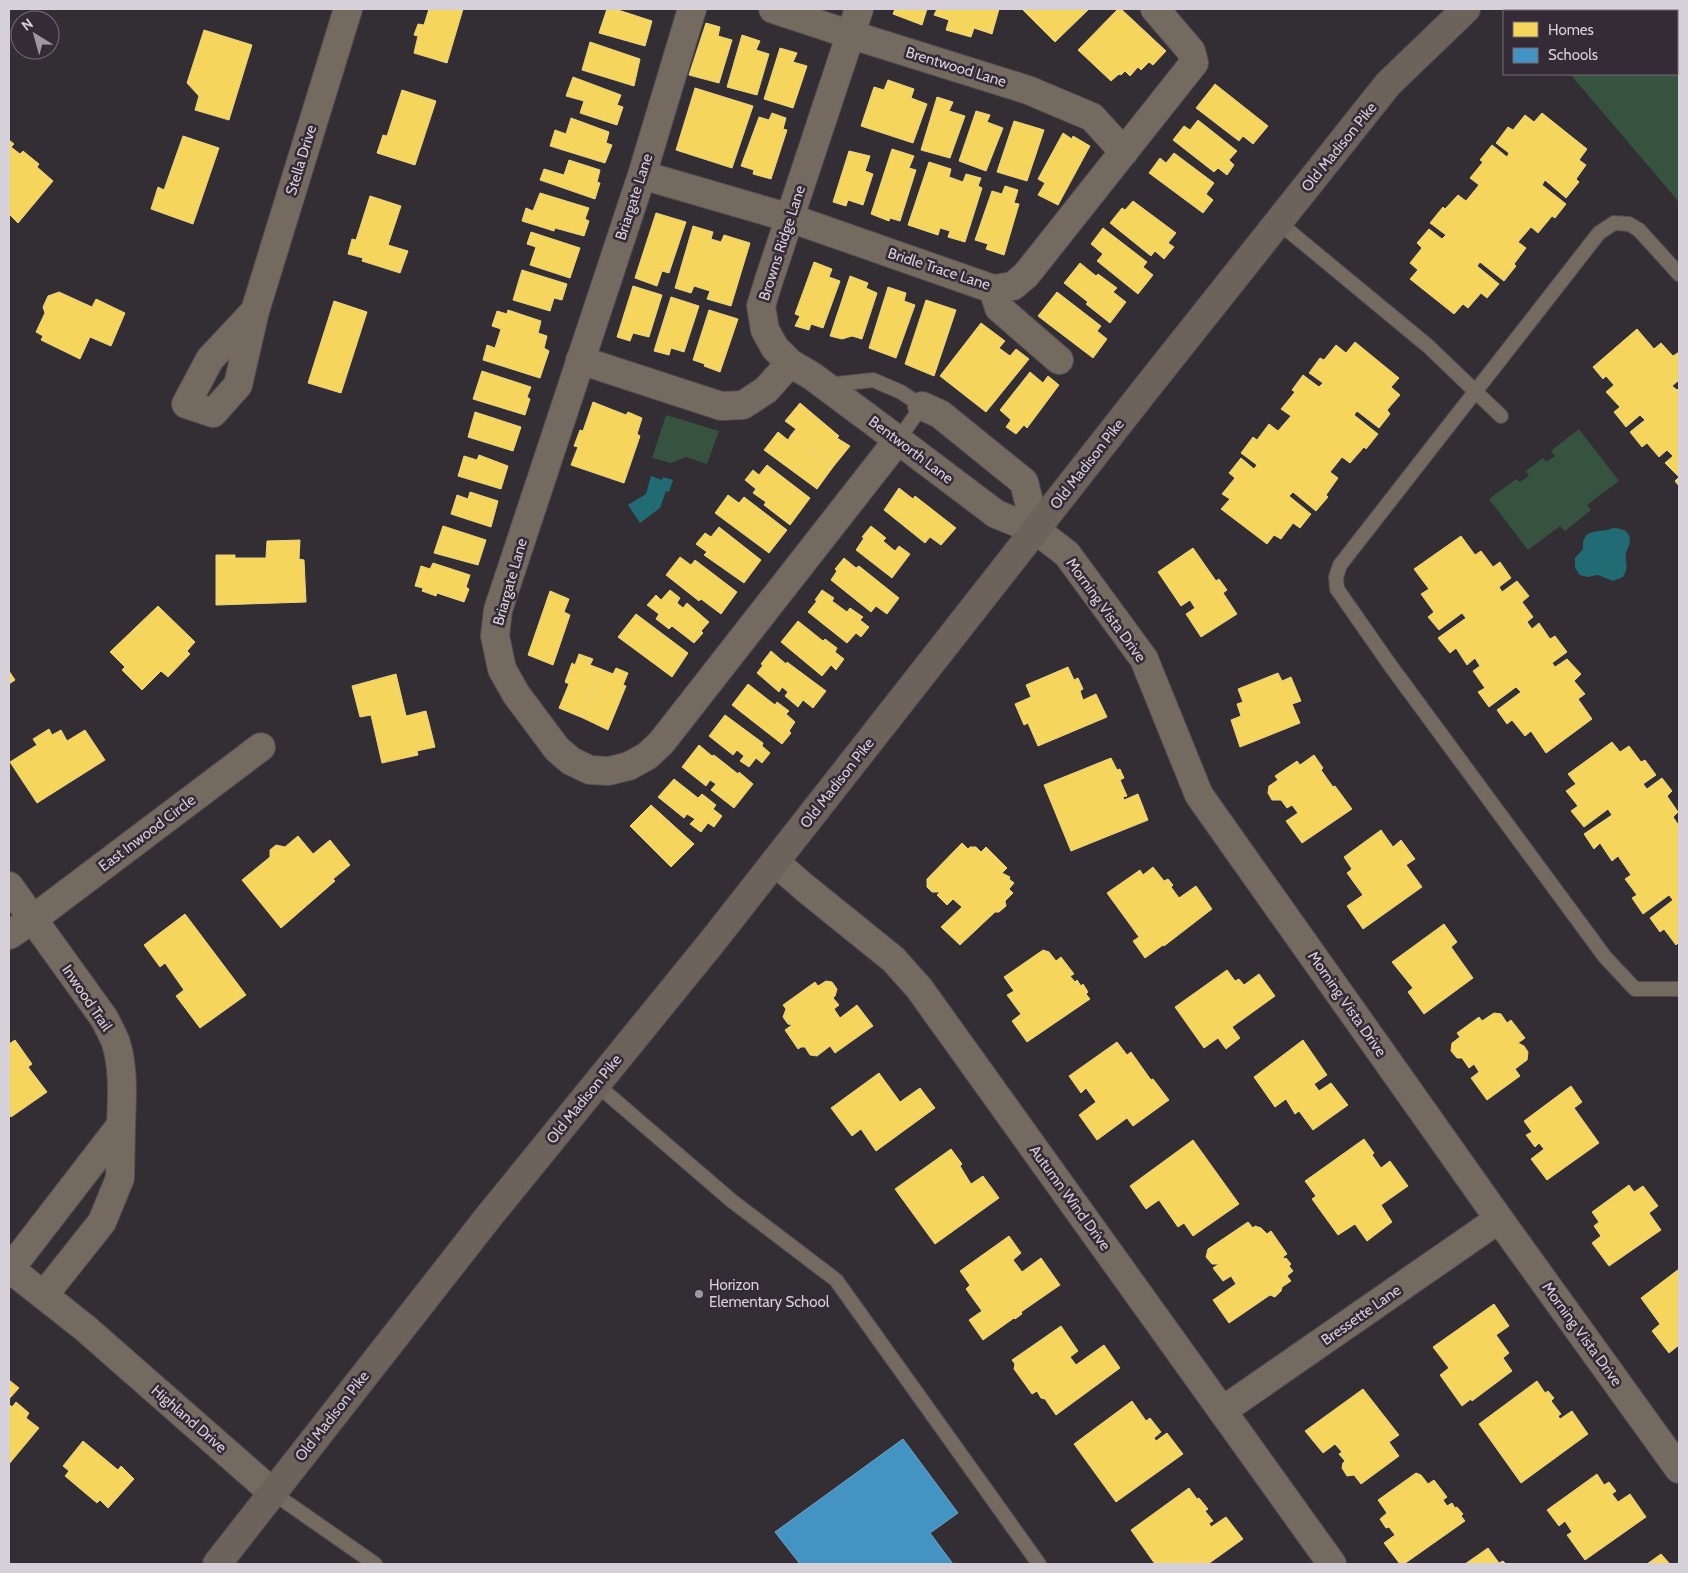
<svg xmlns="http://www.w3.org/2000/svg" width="1688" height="1573" font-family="Cabin,sans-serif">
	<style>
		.green { fill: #35533e }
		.water { fill: #216c74 }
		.homes { fill: #f6d55c; stroke: #ecd481 }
		.schools { fill: #4393c3; stroke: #6fa5c9 }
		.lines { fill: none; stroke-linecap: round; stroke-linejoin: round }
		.lane-casing { stroke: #504c51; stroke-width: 16 }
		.street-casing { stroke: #504c51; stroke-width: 30 }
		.secondary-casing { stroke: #504c51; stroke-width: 30 }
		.lane { stroke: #756a5f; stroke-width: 14 }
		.street { stroke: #756a5f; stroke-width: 28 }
		.secondary { stroke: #6e635a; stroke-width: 28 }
		.poi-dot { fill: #9d979f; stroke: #342b37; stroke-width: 2 }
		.labels { text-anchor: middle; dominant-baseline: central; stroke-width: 5; stroke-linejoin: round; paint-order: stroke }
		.street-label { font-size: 15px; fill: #d6d0d8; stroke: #342b37 }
		.poi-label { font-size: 15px; fill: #d6d0d8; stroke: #342b37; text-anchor: start }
	</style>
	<rect width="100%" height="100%" fill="#332e34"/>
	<!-- green -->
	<path class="green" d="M1543 9H1679V202L1570 74H1677V11H1540Z
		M666 415 719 431 707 464 686 457 671 463 652 458Z
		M1579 429 1619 481 1587 505 1591 510 1565 531 1560 526 1528 550 1489 499 1516 479 1520 482 1529 476 1526 471 1543 458 1546 462 1555 456 1551 451Z"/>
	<!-- water -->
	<path class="water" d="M651 476 662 480 663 477 673 480 669 492 666 491 660 508 640 523 628 505 646 494Z
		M1613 528C1622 528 1630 531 1630 541 1630 545 1627 549 1626 553 1624 563 1630 565 1623 577L1613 581 1598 575 1587 577 1580 575 1575 568V558L1583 549C1582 526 1599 534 1613 528Z"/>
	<!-- homes -->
	<path class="homes" d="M429 9H463L447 63 414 53 418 36 414 35 418 24 424 25Z
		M607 9H615L652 21 645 46 599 33Z
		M895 9H927L922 25 893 14Z
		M937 9H999L992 34 974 28 971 37 946 30 949 20 934 15Z
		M1022 9H1089L1055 42Z
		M1118 9H1121L1166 51 1153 65 1149 62 1141 70 1138 67 1130 76 1125 71 1121 75 1119 74 1111 81 1078 50Z
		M706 23 720 27 718 36 732 40 719 83 689 75Z
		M204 30 252 45 229 120 195 110 199 96 187 83Z
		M742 35 760 41 756 50 769 54 757 95 727 87Z
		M590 42 640 59 634 86 582 70Z
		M780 48 797 53 793 62 807 66 793 108 764 99Z
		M573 77 621 95 617 105 623 107 617 125 580 113 584 101 566 96Z
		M888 80 914 89 911 98 927 104 913 143 861 126 874 87 884 90Z
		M1215 84 1268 126 1253 144 1243 136 1239 141 1196 108Z
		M695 88 753 106 732 168 676 150Z
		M402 90 436 101 415 165 377 153 383 135 387 136Z
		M937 97 953 102 949 111 965 116 950 158 921 150Z
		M976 111 990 115 987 122 1003 128 986 171 959 161Z
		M772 113 786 118 783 129 787 130 771 179 753 174 754 170 741 166 759 117 769 120Z
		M1542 113 1587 149 1579 160 1586 165 1576 179 1579 182 1566 198 1545 180 1542 185 1566 204 1555 218 1552 216 1538 233 1531 227 1518 242 1526 248 1514 264 1516 266 1504 281 1480 262 1477 266 1499 284 1487 298 1481 293 1468 308 1463 304 1454 314 1410 279 1418 270 1410 263 1422 248 1417 243 1429 229 1442 239 1446 235 1430 223 1443 207 1445 209 1458 195 1466 201 1479 185 1470 178 1483 162 1480 160 1492 145 1507 157 1509 153 1496 143 1508 127 1513 130 1525 115 1534 122Z
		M571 118 609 132 606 143 612 145 605 163 550 146 555 130 566 134Z
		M1198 120 1237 151 1229 160 1234 165 1227 175 1218 168 1214 172 1173 140 1184 126 1190 130Z
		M1014 121 1044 130 1027 181 997 172Z
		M1063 133 1072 139 1073 136 1090 146 1058 205 1038 195 1045 183 1038 179Z
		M183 136 219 148 193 224 151 209 158 187 164 190Z
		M9 140 14 144 11 147 20 154 23 151 39 164 37 167 53 181 18 223 9 214Z
		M892 149 914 156 909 168 916 170 900 221 890 218 889 221 871 214Z
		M849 151 870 156 865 171 873 174 863 205 848 200 846 206 833 202Z
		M1174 153 1214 183 1206 194 1213 200 1203 213 1149 173 1160 158 1166 163Z
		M569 160 600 170 597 182 600 183 595 199 540 180 544 169 564 175Z
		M929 162 951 169 949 177 963 182 966 174 981 178 978 186 982 188 965 242 948 237 950 231 940 228 938 235 908 225Z
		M1005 186 1018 190 1014 203 1019 204 1004 255 986 249 988 244 975 240 992 191 1002 194Z
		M540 193 589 208 585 219 589 221 584 236 555 228 554 231 522 221 526 208 533 211Z
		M370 196 401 206 388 245 408 251 400 273 362 261 363 258 348 254 352 239 356 240Z
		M1133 201 1176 233 1168 243 1174 247 1164 259 1155 251 1151 256 1110 223 1122 208 1125 210Z
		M656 213 686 222 669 273 662 271 657 286 635 278Z
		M693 226 713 232 711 239 721 242 724 235 750 243 731 306 707 299 710 291 694 286 691 293 675 288Z
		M1103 228 1147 262 1143 267 1153 275 1138 294 1097 261 1103 254 1091 244Z
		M531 232 580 248 570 278 530 265 536 247 527 244Z
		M814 262 832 269 829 277 840 281 823 328 811 324 809 330 795 326 800 316 795 314Z
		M1080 263 1096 276 1098 274 1117 288 1113 292 1126 302 1110 323 1086 304 1088 302 1064 283Z
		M522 270 567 284 562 300 554 298 550 311 513 300Z
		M850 276 868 283 866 288 877 293 862 339 852 336 842 339 830 336Z
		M633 286 662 295 649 337 633 333 630 341 617 337Z
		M888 287 906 293 904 301 915 305 896 358 869 348Z
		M59 292 92 307 96 299 125 313 111 346 90 337 80 359 41 340 43 336 36 332 45 313 43 307 48 296Z
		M1057 292 1101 326 1097 331 1107 339 1093 358 1038 316Z
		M671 297 699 306 684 352 671 348 669 355 654 351Z
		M926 300 956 310 934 376 905 364Z
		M334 301 367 312 341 393 308 383Z
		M508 310 541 321 538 333 547 336 544 348 549 351 540 378 483 360 487 345 495 348 501 329 492 326 497 311 507 314Z
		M709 310 738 319 720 372 704 366 705 364 693 360Z
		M981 323 1005 341 999 348 1010 356 1016 349 1029 359 986 412 940 376Z
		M1637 329 1654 349 1661 343 1673 356 1679 352V380L1672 386 1677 390 1679 388V486L1675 481 1679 477 1665 463 1673 456 1667 450 1659 457 1647 443 1642 447 1630 432 1645 420 1640 415 1626 427 1614 412 1620 407 1606 392 1614 385 1606 376 1603 379 1593 367Z
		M1355 342 1399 378 1391 387 1400 395 1387 410 1390 414 1379 428 1357 411 1354 415 1378 434 1366 449 1364 447 1350 463 1342 457 1330 472 1338 478 1326 495 1328 497 1316 511 1293 492 1289 496 1311 514 1300 528 1293 523 1281 539 1274 535 1267 544 1221 509 1230 499 1222 494 1235 478 1229 473 1241 458 1254 469 1257 465 1241 453 1253 437 1257 440 1269 424 1278 431 1291 416 1281 409 1295 392 1292 390 1303 375 1319 387 1323 383 1309 373 1320 358 1324 360 1336 345 1346 353Z
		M482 371 531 387 527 397 530 399 525 415 473 399Z
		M1030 372 1043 383 1048 376 1059 385 1027 428 1024 425 1016 434 1006 427 1011 420 1000 410Z
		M593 402 626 415 628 412 642 418 637 434 640 436 624 483 571 465 578 447 574 446 580 430 583 431Z
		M800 403 839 436 837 438 850 446 833 467 791 435 796 429 785 421Z
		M475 412 521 427 513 451 468 437Z
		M778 432 788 440 791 435 833 467 817 489 764 450Z
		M479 455 508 466 501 489 458 476 464 456 477 460Z
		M767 465 810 498 790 525 764 505 766 502 753 493 756 489 745 480 753 470 759 475Z
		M899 488 913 499 915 496 956 528 941 545 930 537 925 543 884 510Z
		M470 492 498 501 491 527 451 514 457 495 468 499Z
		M728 495 739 503 744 497 787 530 769 553 715 513Z
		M443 526 486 540 478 565 434 553Z
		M871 526 886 538 883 541 895 551 899 546 910 554 892 578 856 550 864 538 862 537Z
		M719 527 761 560 744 583 704 555 707 552 696 544 705 533 711 537Z
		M1461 536 1475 555 1481 551 1493 567 1500 562 1511 578 1499 587 1502 592 1517 581 1529 596 1522 602 1533 617 1527 622 1532 629 1539 623 1550 639 1555 636 1567 652 1552 663 1555 667 1567 659 1581 674 1574 681 1585 694 1578 699 1592 719 1546 753 1531 731 1525 736 1512 720 1507 724 1497 710 1521 692 1516 687 1489 707 1478 692 1485 688 1473 671 1480 666 1475 658 1467 665 1456 648 1450 653 1438 638 1466 618 1462 613 1439 630 1428 617 1434 612 1421 594 1429 589 1414 569Z
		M300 540 299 559 304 560 306 602 216 605V555H235V558H266L267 541Z
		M1193 548 1216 581 1219 579 1227 590 1223 593 1237 614 1201 637 1186 614 1195 608 1190 600 1181 606 1158 572Z
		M680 557 691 565 695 560 737 592 721 614 701 599 699 601 666 575Z
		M844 558 856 568 859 566 899 598 887 614 876 606 871 612 831 580 837 571 835 569Z
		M433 563 470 575 466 587 469 589 464 602 437 593 436 596 422 591 423 588 415 586 421 566 430 569Z
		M670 590 680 598 677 603 683 608 687 603 709 622 701 631 703 633 694 643 672 626 669 629 656 619 659 614 647 605 656 595 661 600Z
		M822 590 834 598 832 601 847 612 850 608 863 617 860 620 869 627 861 637 856 633 847 643 808 612 817 601 815 600Z
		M550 591 569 599 564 612 570 615 553 665 528 655Z
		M158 606 195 642 187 651 190 654 168 677 161 671 142 690 122 670 125 667 110 652Z
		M636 614 688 653 672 677 618 637Z
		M798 621 823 641 825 639 837 648 835 652 844 659 836 670 831 665 822 676 781 642Z
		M771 651 786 664 787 662 826 691 813 708 803 700 798 707 785 696 788 692 782 687 779 692 757 673 763 665 761 664Z
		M579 654 593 659 590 665 601 669 583 718 559 708 569 684 565 682 572 663 575 665Z
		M1068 667 1074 680 1078 678 1083 689 1080 691 1083 700 1096 694 1107 717 1038 746 1028 723 1024 725 1015 704 1031 697 1026 685Z
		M616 668 628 673 623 685 626 686 608 730 583 718 601 669 613 674Z
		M9 671 15 680 9 684Z
		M1278 673 1282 681 1291 677 1301 701 1292 704 1300 723 1240 747 1231 720 1241 716 1237 704 1243 702 1238 689Z
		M396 674 406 716 426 711 435 747 417 751 418 755 382 763 371 715 360 717 352 686Z
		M748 684 775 705 777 702 789 711 786 714 795 722 789 731 791 733 782 744 732 705Z
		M725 715 763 743 762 746 770 753 762 763 756 758 749 767 740 761 744 756 737 750 733 755 709 736Z
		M49 729 52 735 61 730 67 741 85 730 105 760 37 803 10 762 37 745 33 739Z
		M1612 742 1620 752 1629 746 1641 762 1645 760 1656 775 1643 784 1647 789 1662 778 1672 791 1667 796 1678 812 1673 817 1679 826V942L1676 945 1664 929 1660 932 1650 918 1673 900 1669 895 1643 914 1632 898 1637 895 1625 879 1631 875 1618 856 1612 861 1600 843 1594 849 1584 834 1612 815 1608 809 1584 827 1571 811 1578 806 1566 791 1576 784 1568 774Z
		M699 745 712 756 714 755 738 774 739 772 753 784 734 808 711 790 716 784 710 780 706 786 682 767Z
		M1314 755 1323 768 1321 770 1333 787 1335 786 1352 809 1302 843 1286 821 1298 813 1292 805 1287 808 1281 800H1272L1268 793 1269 786 1278 780 1275 776 1297 761 1300 765Z
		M1111 758 1117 770 1120 769 1124 778 1120 780 1127 796 1123 797 1124 800 1138 794 1148 820 1071 851 1044 785Z
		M674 779 698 798 702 794 716 805 713 809 722 816 714 827 708 823 701 832 690 824 695 819 687 814 684 818 658 797Z
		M651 805 694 844 671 867 630 826Z
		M1381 830 1393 847 1401 840 1415 859 1406 865 1422 887 1363 929 1347 906 1363 895 1347 873 1352 869 1344 857Z
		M298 836 313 854 330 840 350 865 333 879 335 881 281 928 242 880 270 857V850L276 845 285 847Z
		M962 843 968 849 970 847H976L981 852 986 847 1007 868 1002 873 1010 877 1009 879 1014 883 1009 889 1013 893 1005 901 1006 906 999 912H995L960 945 941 927 962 907 953 899 947 905 937 895 940 892H932L927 887V879Z
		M1153 867 1164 881 1168 879 1173 885 1171 887 1179 898 1196 886 1212 909 1164 946 1163 945 1145 958 1133 941 1139 937 1107 893 1140 870 1143 875Z
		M185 914 246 995 200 1028 176 996 184 990 165 963 160 967 144 945Z
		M1444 924 1457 942 1451 947 1473 978 1424 1014 1408 992 1413 988 1392 962Z
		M1043 950 1049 952 1056 961 1061 957 1074 974 1070 976 1075 982 1077 980 1081 986 1083 984 1088 992 1086 994 1090 999 1027 1042 1012 1021 1021 1014 1007 995 1014 991 1004 977Z
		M1227 970 1235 981 1239 979 1244 985 1259 974 1275 996 1232 1027 1240 1038 1226 1049 1218 1038 1204 1048 1175 1007Z
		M826 981 832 982 837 989 835 996 833 998 839 1005 834 1009 840 1018 857 1005 873 1026 835 1053 830 1046 817 1056 810 1055 805 1047H801L798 1049 785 1030 792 1025 788 1024 783 1017 786 1009 783 1005 815 982 818 986Z
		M1494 1013 1501 1014 1507 1023 1511 1020 1525 1038 1518 1043 1524 1046 1528 1052 1527 1060 1515 1069 1520 1076 1487 1100 1471 1078 1479 1072 1474 1064 1469 1068 1462 1058H1457L1451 1051 1452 1043 1460 1037 1457 1033 1479 1017 1482 1021Z
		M15 1040 32 1064 28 1067 47 1092 11 1117 9 1113V1044Z
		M1303 1040 1327 1075 1314 1084 1319 1091 1331 1083 1348 1105 1313 1130 1299 1111 1295 1114 1286 1099 1275 1107 1254 1077Z
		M1117 1042 1127 1055 1131 1052 1151 1080 1153 1079 1169 1100 1133 1126 1127 1118 1097 1140 1079 1115 1096 1102 1086 1088 1081 1093 1069 1076Z
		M879 1073 900 1102 920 1088 935 1108 876 1151 861 1129 852 1136 831 1108Z
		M1571 1086 1582 1102 1574 1108 1599 1143 1547 1180 1531 1159 1544 1149 1539 1143 1535 1147 1526 1135 1532 1132 1524 1121Z
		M1364 1139 1374 1153 1372 1155 1381 1168 1390 1161 1408 1186 1381 1205 1392 1222 1367 1241 1355 1224 1338 1235 1312 1199 1316 1196 1305 1181Z
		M1193 1140 1239 1204 1193 1236 1184 1223 1178 1227 1159 1200 1146 1209 1130 1186Z
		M951 1149 962 1164 960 1166 971 1184 983 1176 999 1198 935 1244 895 1189Z
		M1629 1185 1634 1192 1643 1186 1658 1206 1649 1213 1661 1230 1609 1266 1592 1243 1601 1236 1594 1226 1599 1222 1592 1212Z
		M1248 1222 1253 1228 1255 1226 1261 1228 1267 1234 1271 1231 1287 1254 1283 1257 1284 1259 1286 1258 1291 1264 1289 1266 1293 1271 1287 1276 1291 1281 1282 1287 1281 1291 1275 1297 1270 1295 1229 1323 1213 1300 1236 1284 1231 1276 1223 1281 1213 1268 1219 1264H1212L1206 1257 1208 1249Z
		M1009 1236 1021 1253 1013 1260 1022 1272 1041 1258 1060 1285 1021 1312 1022 1314 1015 1319 1014 1318 983 1340 969 1320 982 1311 966 1289 970 1285 960 1271Z
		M1679 1269V1345L1669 1353 1652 1331 1660 1324 1641 1298Z
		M1494 1304 1509 1326 1496 1335 1509 1353 1503 1358 1512 1371 1472 1401 1471 1399 1462 1406 1440 1375 1449 1368 1433 1347Z
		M1061 1326 1078 1351 1070 1357 1076 1365 1104 1345 1120 1368 1056 1415 1045 1399 1041 1398 1037 1391 1032 1394 1014 1369 1015 1364 1012 1360Z
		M9 1380 19 1388 9 1399Z
		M1537 1381 1545 1393 1548 1391 1554 1398 1551 1401 1561 1414 1558 1416 1560 1419 1572 1411 1588 1434 1521 1483 1479 1424Z
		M1363 1389 1399 1435 1389 1442 1399 1456 1361 1484 1354 1475 1347 1476 1342 1468 1343 1463 1345 1461 1339 1454 1342 1452 1335 1444 1323 1453 1305 1431Z
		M1132 1401 1146 1421 1150 1418 1161 1432 1154 1438 1156 1441 1167 1433 1183 1454 1116 1502 1074 1444Z
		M16 1402 29 1413 26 1418 39 1428 9 1464V1404L12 1407Z
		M83 1441 118 1470 121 1466 134 1479 108 1508 100 1500 97 1503 65 1476 69 1471 63 1466Z
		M1416 1473 1421 1475 1428 1484 1434 1480 1447 1497 1443 1500 1447 1506 1452 1503 1455 1508 1457 1507 1463 1514 1461 1516 1465 1521 1404 1564H1400L1384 1543 1395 1535 1389 1527 1386 1528 1380 1519 1387 1513 1378 1500Z
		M1597 1474 1604 1485 1609 1482 1616 1491 1612 1494 1618 1502 1630 1494 1646 1517 1585 1560 1567 1535 1572 1532 1565 1521 1559 1526 1547 1510Z
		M1189 1488 1197 1499 1199 1498 1208 1509 1205 1511 1213 1521 1209 1523 1211 1527 1226 1517 1243 1539 1208 1564H1155L1131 1530Z
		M1488 1548 1499 1563 1503 1561 1506 1564H1465Z
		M1661 1554 1670 1564H1647Z"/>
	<!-- schools -->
	<path class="schools" d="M903 1439 958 1513 930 1533 953 1564H800L775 1532Z"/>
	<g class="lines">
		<defs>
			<path id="lane" d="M1278 222 1428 346 1501 416
				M1679 274 1639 230 1629 224 1614 223 1599 233 1340 565 1336 577 1337 589 1390 665 1605 957 1635 989H1679
				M827 385 873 380 901 392 922 406 898 440
				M596 1084 732 1201 836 1280 1039 1564
				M273 1493 375 1564"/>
			<path id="street" d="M692 9 642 175 498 610 495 636 502 669 516 694 557 749 571 761 590 770 609 771 629 766 647 756 661 743 898 440
				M773 9 849 34 1028 90 1092 117 1124 152
				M859 9 768 283 761 306 765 330 775 348 790 363 812 376 898 440 996 514 1036 530 1067 554 1144 659 1199 795 1499 1219 1679 1469
				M642 175 790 218 993 289 1013 286 1026 275 1194 63 1191 51 1155 9
				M993 289 999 308 1059 360
				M255 311 348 9
				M255 311 238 385 213 413 186 404 210 359Z
				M580 360 721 406 743 405 766 390 790 363
				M922 406 940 414 1024 482 1036 530
				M775 862 805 888 893 959 919 988 1332 1564
				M9 886 104 1018C108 1026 113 1035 116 1043 124 1069 122 1098 121 1125L10 1269
				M9 935 33 919 261 747
				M9 1268 85 1328 273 1493
				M44 1295 102 1222 120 1178 121 1125
				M1222 1411 1499 1219"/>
			<path id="secondary" d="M217 1564 490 1215 712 942 1145 390 1388 84 1466 9"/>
		</defs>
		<!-- lane casing -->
		<use href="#lane" class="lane-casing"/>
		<!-- street casing -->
		<use href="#street" class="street-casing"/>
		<!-- secondary casing -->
		<use href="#secondary" class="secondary-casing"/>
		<!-- lane -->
		<use href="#lane" class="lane"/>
		<!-- street -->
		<use href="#street" class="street"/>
		<!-- secondary -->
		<use href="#secondary" class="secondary"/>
	</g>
	<!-- markers -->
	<circle class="poi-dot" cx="699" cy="1294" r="5"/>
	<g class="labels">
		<!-- street labels -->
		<g class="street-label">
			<text transform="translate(956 67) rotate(17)">Brentwood Lane</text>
			<text transform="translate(1339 147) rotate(-51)">Old Madison Pike</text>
			<text transform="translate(301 160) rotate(-73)">Stella Drive</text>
			<text transform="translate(634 197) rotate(-72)">Briargate Lane</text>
			<text transform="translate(782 243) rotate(-72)">Browns Ridge Lane</text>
			<text transform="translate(939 269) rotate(18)">Bridle Trace Lane</text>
			<text transform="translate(911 450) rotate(37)">Bentworth Lane</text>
			<text transform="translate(1087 464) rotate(-52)">Old Madison Pike</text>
			<text transform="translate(510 582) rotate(-74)">Briargate Lane</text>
			<text transform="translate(1106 610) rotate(54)">Morning Vista Drive</text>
			<text transform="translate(837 783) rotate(-52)">Old Madison Pike</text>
			<text transform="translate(147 833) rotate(-37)">East Inwood Circle</text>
			<text transform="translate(87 998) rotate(56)">Inwood Trail</text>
			<text transform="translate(1347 1004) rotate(55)">Morning Vista Drive</text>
			<text transform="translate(584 1099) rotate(-51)">Old Madison Pike</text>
			<text transform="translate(1070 1198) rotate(54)">Autumn Wind Drive</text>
			<text transform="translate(1361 1315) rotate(-35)">Bressette Lane</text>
			<text transform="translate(1582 1334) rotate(54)">Morning Vista Drive</text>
			<text transform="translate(332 1416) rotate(-52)">Old Madison Pike</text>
			<text transform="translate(189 1419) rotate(41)">Highland Drive</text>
		</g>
		<!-- poi labels -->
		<g class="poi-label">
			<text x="709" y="1285">Horizon<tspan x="709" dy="17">Elementary School</tspan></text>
		</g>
	</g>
	<!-- border -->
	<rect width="1688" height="1573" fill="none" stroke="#d6d0d8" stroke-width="20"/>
	<!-- legend -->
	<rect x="1503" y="10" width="175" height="65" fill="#342b37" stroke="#756d77"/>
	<rect x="1513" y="22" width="25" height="15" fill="#f6d55c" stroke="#756d77"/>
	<text x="1548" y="35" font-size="15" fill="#d6d0d8">Homes</text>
	<rect x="1513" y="48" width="25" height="15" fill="#4393c3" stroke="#756d77"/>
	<text x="1548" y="60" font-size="15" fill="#d6d0d8">Schools</text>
	<!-- north arrow -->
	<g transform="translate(35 35) rotate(323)"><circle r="24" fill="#342b37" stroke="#756d77"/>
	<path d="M0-4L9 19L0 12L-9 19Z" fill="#9d979f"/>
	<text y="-8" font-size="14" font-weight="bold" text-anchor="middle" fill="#d6d0d8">N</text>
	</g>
</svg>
